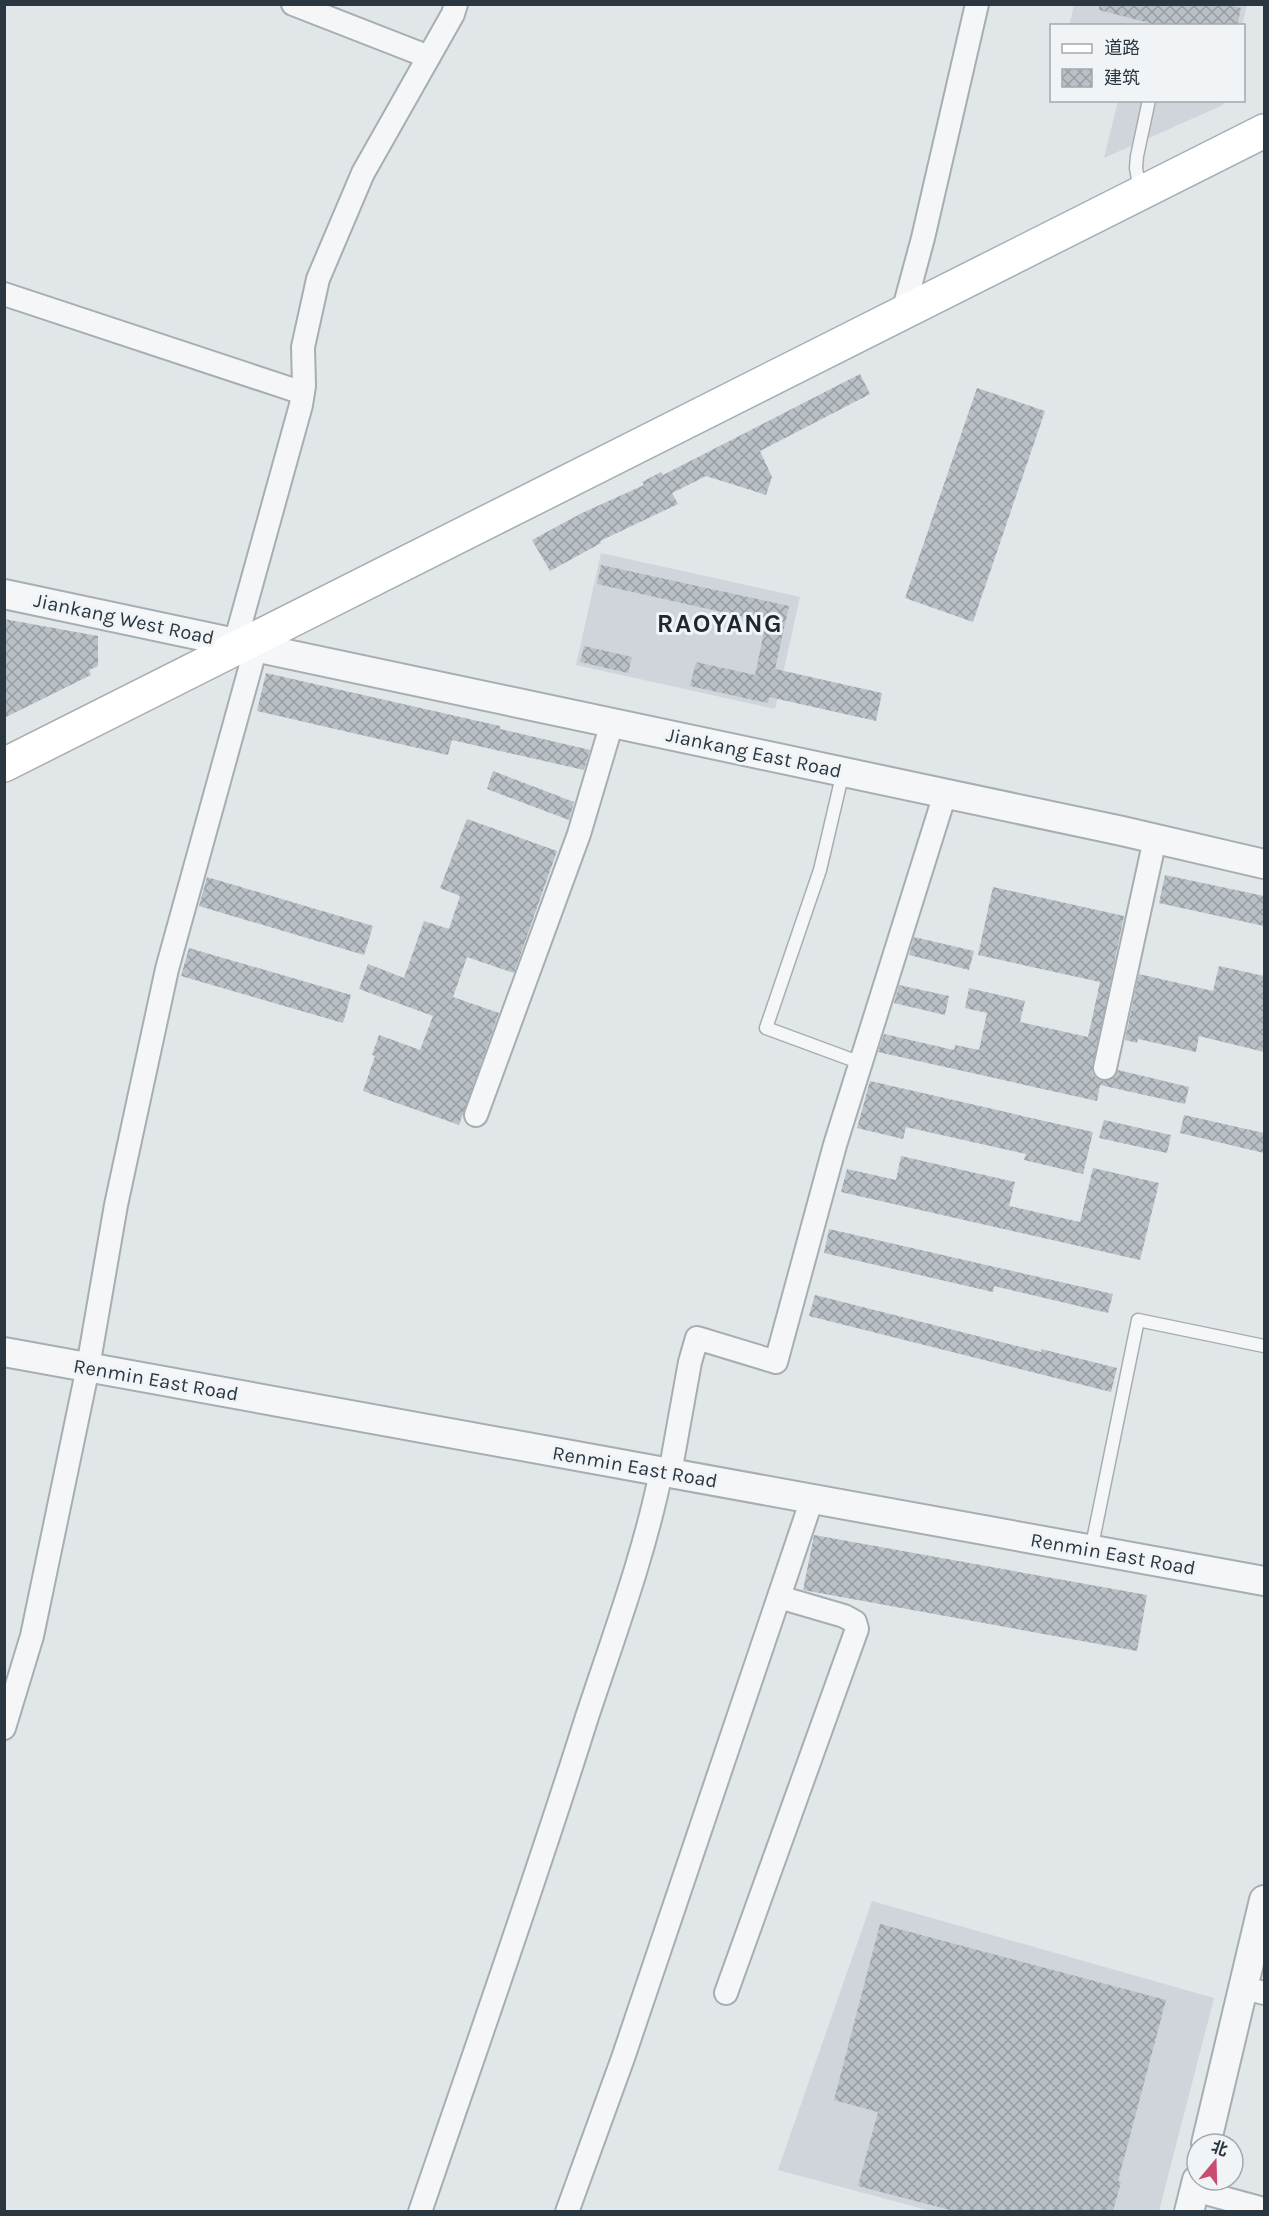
<svg xmlns="http://www.w3.org/2000/svg" width="1269" height="2216" font-family="Karla,'Noto Sans SC',sans-serif">
	<style>
		.built { fill: #cfd5db }
		.building { fill: url(#building-cross-hatch) }
		.lines { fill: none; stroke-linecap: round; stroke-linejoin: round }
		.service-casing { stroke: #a6aeb3; stroke-width: 15 }
		.minor-casing { stroke: #a6aeb3; stroke-width: 26 }
		.tertiary-casing { stroke: #a6aeb3; stroke-width: 32 }
		.secondary-casing { stroke: #a6aeb3; stroke-width: 36 }
		.service { stroke: #f4f6f8; stroke-width: 12 }
		.minor { stroke: #f4f6f8; stroke-width: 22 }
		.tertiary { stroke: #f4f6f8; stroke-width: 28 }
		.secondary { stroke: #fff; stroke-width: 33 }
		.labels { text-anchor: middle; dominant-baseline: central; stroke-width: 6; stroke-linejoin: round; paint-order: stroke }
		.street-label { font-size: 20px; fill: #2a3640; stroke: #f1f4f7 }
		.district-label { font-size: 26px; font-weight: bold; letter-spacing: 1.5px; fill: #1c2731; stroke: #f1f4f7 }
	</style>
	<defs>
		<pattern id="building-cross-hatch" width="8" height="8" patternUnits="userSpaceOnUse" patternTransform="scale(1.5)"><rect width="8" height="8" fill="#b9c0c6"/><path d="M0 0l8 8M0 8l8-8" fill="none" stroke="#979da2"/></pattern>
	</defs>
	<rect width="100%" height="100%" fill="#e1e6e9"/>
	<!-- built -->
	<path class="built" d="M1074 5H1247L1242 25 1069 26Z
		M1118 101H1224L1223 105 1104 158Z
		M601 553 800 597 775 709 576 665Z
		M872 1901 1214 1998 1159 2211H931L778 2170Z"/>
	<!-- building -->
	<path class="building" d="M1099 4H1226L1241 8 1237 26H1161L1099 10Z
		M860 374 870 394 760 451 772 477 766 495 706 476 672 493 678 504 600 541 601 543 550 571 532 540 582 513 644 485 642 482 661 472 663 475Z
		M977 388 1045 411 973 622 905 598Z
		M601 565 789 606 775 669 882 693 876 721 769 697 768 703 690 686 696 662 755 675 766 622 597 584Z
		M4 619 98 636V666L89 670 91 675 4 718Z
		M584 646 632 657 628 673 580 662Z
		M266 673 500 726V729L590 750 584 770 452 740 448 755 257 711Z
		M493 771 574 802 569 820 487 789Z
		M467 819 557 851 514 973 467 957 453 997 499 1013 459 1125 363 1091 375 1056 372 1055 379 1035 420 1050 433 1016 359 989 368 964 404 978 424 921 449 929 460 896 440 888Z
		M1165 875 1264 896V926L1159 903Z
		M207 877 373 926 364 955 199 906Z
		M993 887 1124 916 1092 1072 1096 1078 1103 1081 1115 1077 1118 1070 1189 1087 1185 1104 1100 1085 1097 1101 878 1052 884 1034 954 1050 955 1045 979 1050 987 1013 965 1008 969 988 1025 1001 1020 1022 1088 1037 1100 982 978 955Z
		M914 937 974 951 969 970 909 955Z
		M189 948 351 995 343 1023 181 976Z
		M1219 966 1264 976V1052L1199 1036 1196 1052 1138 1039 1137 1043 1125 1040 1139 974 1213 991Z
		M899 985 949 996 945 1015 894 1003Z
		M870 1081 1093 1132 1083 1174 1024 1160 1026 1154 906 1127 903 1139 857 1128Z
		M1184 1115 1264 1133V1153L1180 1133Z
		M1104 1120 1171 1135 1167 1153 1099 1138Z
		M901 1156 1015 1182 1009 1206 1080 1222 1093 1168 1159 1183 1140 1260 841 1192 847 1169 896 1180Z
		M829 1229 1113 1294 1108 1313 994 1286 993 1292 824 1253Z
		M815 1295 1041 1352V1349L1117 1368 1111 1392 809 1316Z
		M814 1535 1147 1595 1137 1651 803 1590Z
		M880 1924 1166 2000 1118 2181 1121 2182 1113 2211H954L858 2186 878 2112 834 2100Z"/>
	<g class="lines">
		<defs>
			<path id="service" d="M1140 191 1136 168 1137 156 1149 100
				M843 772 820 870 766 1028 861 1063
				M1091 1550 1138 1320 1264 1346"/>
			<path id="minor" d="M293 4 429 57
				M4 294 303 393
				M903 312 923 238 977 4
				M235 643 301 405 304 386 303 347 318 279 363 173 453 14 456 4
				M1105 1068 1155 839
				M476 1115 579 834 612 723
				M670 1473 690 1362 697 1338 776 1362 835 1145 945 794
				M4 1728 32 1636 88 1367 116 1205 167 969 256 647
				M1244 1988 1264 1993
				M726 1993 857 1629 855 1622 844 1616 779 1597
				M1194 2190 1264 2209
				M420 2212C476 2048 534 1885 586 1720 613 1638 644 1556 661 1472
				M567 2212 623 2058 812 1499"/>
			<path id="tertiary" d="M4 594 1122 831 1264 864
				M4 1352 1264 1581
				M1206 2144 1264 1900
				M1189 2212 1197 2180"/>
			<path id="secondary" d="M4 765 1264 131"/>
		</defs>
		<!-- service casing -->
		<use href="#service" class="service-casing"/>
		<!-- minor casing -->
		<use href="#minor" class="minor-casing"/>
		<!-- tertiary casing -->
		<use href="#tertiary" class="tertiary-casing"/>
		<!-- secondary casing -->
		<use href="#secondary" class="secondary-casing"/>
		<!-- service -->
		<use href="#service" class="service"/>
		<!-- minor -->
		<use href="#minor" class="minor"/>
		<!-- tertiary -->
		<use href="#tertiary" class="tertiary"/>
		<!-- secondary -->
		<use href="#secondary" class="secondary"/>
	</g>
	<g class="labels">
		<!-- street labels -->
		<g class="street-label">
			<text transform="translate(124 619) rotate(12)">Jiankang West Road</text>
			<text transform="translate(754 753) rotate(12)">Jiankang East Road</text>
			<text transform="translate(156 1380) rotate(10)">Renmin East Road</text>
			<text transform="translate(635 1467) rotate(10)">Renmin East Road</text>
			<text transform="translate(1113 1554) rotate(10)">Renmin East Road</text>
		</g>
		<!-- district labels -->
		<g class="district-label">
			<text x="720" y="623">RAOYANG</text>
		</g>
	</g>
	<!-- border -->
	<rect width="1269" height="2216" fill="none" stroke="#2a3640" stroke-width="12"/>
	<!-- legend -->
	<rect x="1050" y="24" width="195" height="78" fill="#f1f4f7" stroke="#a1a8ae" stroke-width="1.5"/>
	<rect x="1062" y="44" width="30" height="9" fill="#ffffff" stroke="#a1a8ae" stroke-width="1.5"/>
	<text x="1104" y="54" font-size="18" fill="#2a3640">道路</text>
	<rect x="1062" y="69" width="30" height="18" fill="url(#building-cross-hatch)" stroke="#a1a8ae" stroke-width="1.5"/>
	<text x="1104" y="84" font-size="18" fill="#2a3640">建筑</text>
	<!-- north arrow -->
	<g transform="translate(1215 2162) rotate(19)"><circle r="28" fill="#f1f4f7" stroke="#a1a8ae" stroke-width="1.5"/>
	<path d="M0-4.5L10 22L0 15L-10 22Z" fill="#c84d72"/>
	<text y="-9" font-size="16" font-weight="bold" text-anchor="middle" fill="#2a3640">北</text>
	</g>
</svg>
